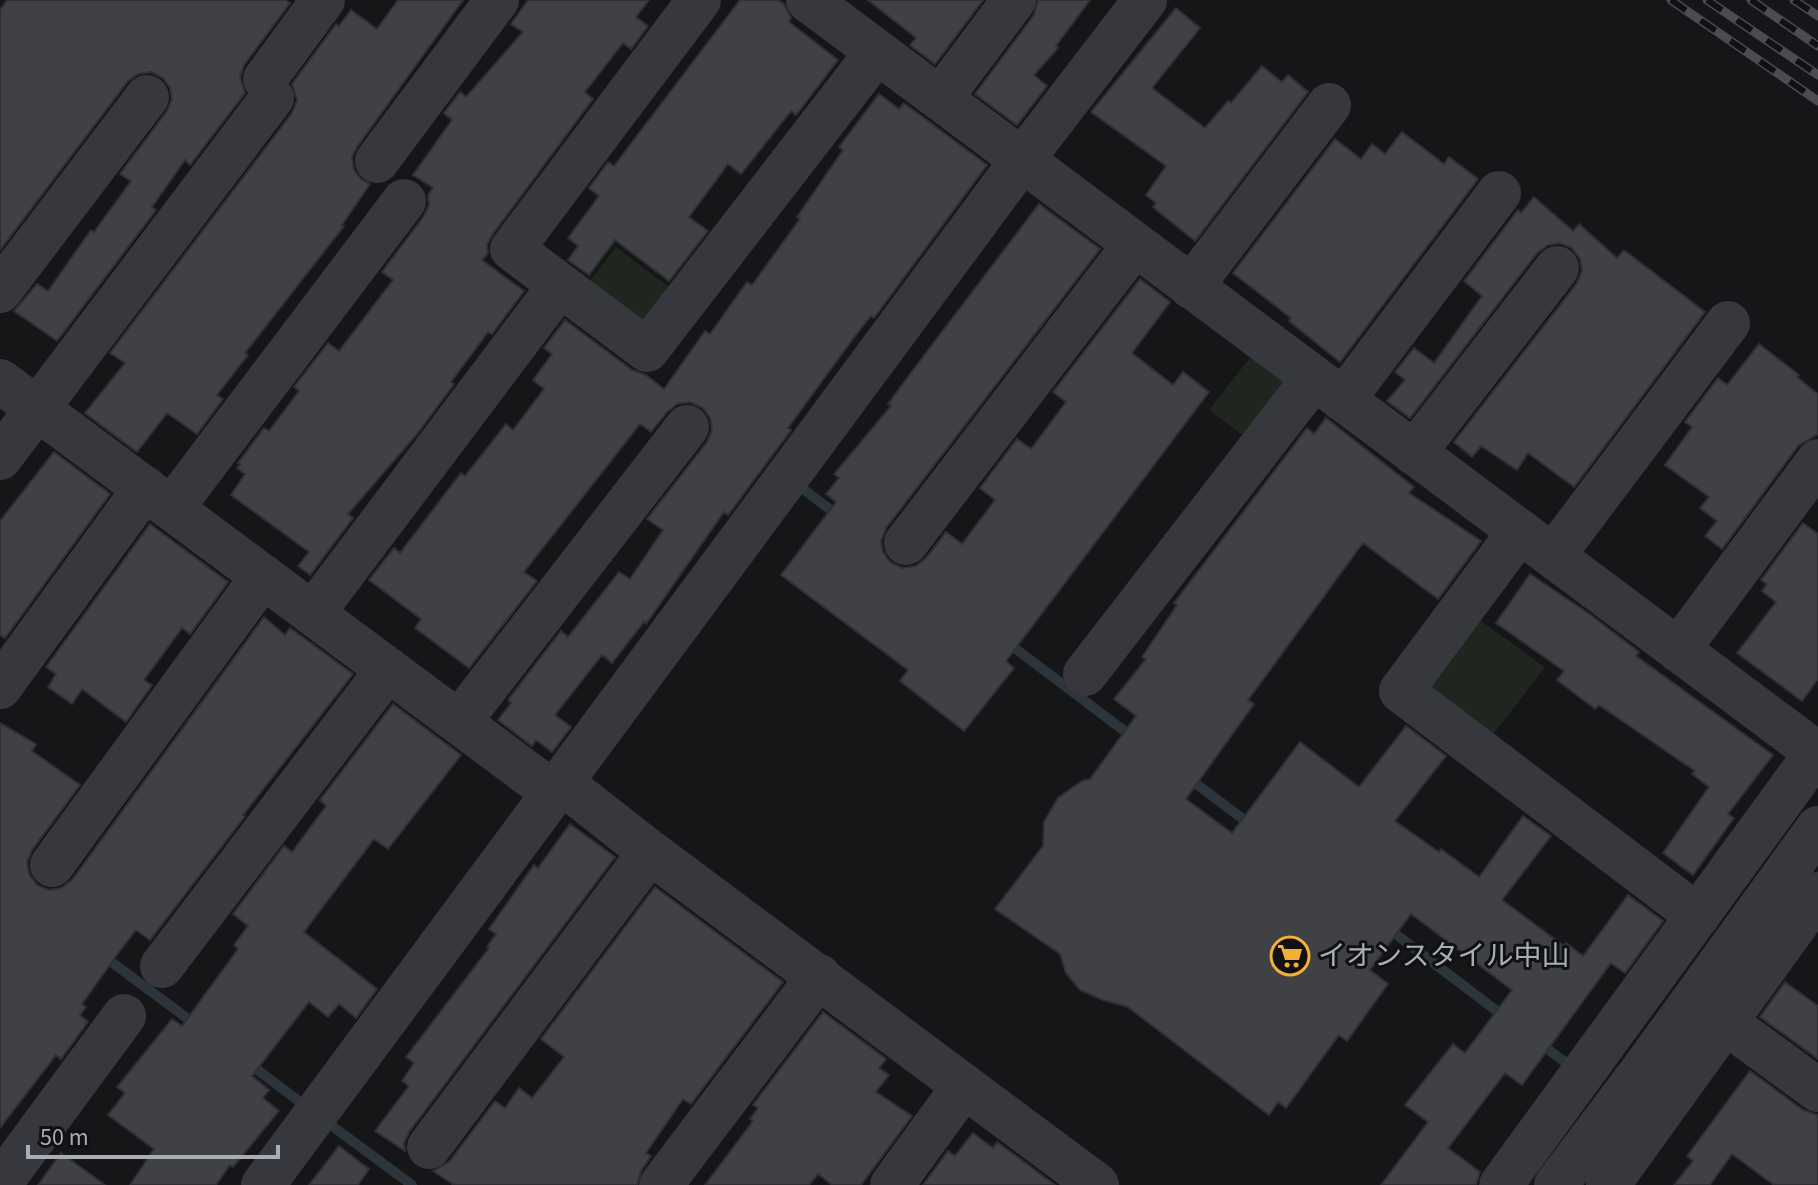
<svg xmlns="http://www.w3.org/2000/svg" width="1818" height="1185" font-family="'Source Sans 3','Noto Sans JP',sans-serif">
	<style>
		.green { fill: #1e261f }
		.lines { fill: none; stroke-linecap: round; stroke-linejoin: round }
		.stream { stroke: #2c353c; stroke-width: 10 }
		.building { fill: #404145; stroke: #303034; stroke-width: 2 }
		.minor { stroke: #37383d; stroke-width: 44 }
		.rail-casing { stroke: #4a4c52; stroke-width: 9 }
		.rail { stroke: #111113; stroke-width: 6; stroke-dasharray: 18; stroke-linecap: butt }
		.minor-bridge { stroke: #37383d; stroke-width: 44 }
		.labels { text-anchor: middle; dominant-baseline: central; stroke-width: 6; stroke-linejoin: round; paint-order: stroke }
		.poi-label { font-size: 28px; fill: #a8adb8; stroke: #111113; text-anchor: start }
	</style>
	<rect width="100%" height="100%" fill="#161618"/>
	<!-- green -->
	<path class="green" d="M616 247 674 291 639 324 587 285Z
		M1264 340 1314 378 1260 448 1209 410Z
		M1474 616 1545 667 1492 736 1433 691 1430 678Z"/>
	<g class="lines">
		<!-- stream -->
		<path class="stream" d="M798 485 841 518
			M1004 640 1135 739
			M1187 777 1251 825
			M1385 926 1506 1018
			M102 955 199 1027
			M1538 1042 1573 1068
			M247 1062 308 1108
			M324 1120 412 1185"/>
	</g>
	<!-- building -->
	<path class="building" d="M7 0H285L290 3 244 65 240 77 245 93 190 165 185 160 152 207 156 210 57 341 14 311 37 284 48 291 91 230 94 232 131 181 120 174 167 111 172 99 170 88 163 78 151 72 138 74 128 81 0 250V10Z
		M398 0H463L357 147 352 157 354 170 362 180 370 184 342 225 344 226 245 353 248 355 217 395 223 399 197 434 167 413 137 452 85 413 125 363 110 353 292 113 297 100 292 84 336 24 339 26 351 10 377 29Z
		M528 0H649L636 17 648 26 631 49 623 43 585 92 593 99 492 235 487 245 488 253 482 260 524 291 492 334 488 332 451 382 454 384 417 434 348 514 353 518 310 575 298 566 309 552 231 495 245 474 237 468 240 464 238 463 264 428 269 431 299 391 294 387 328 343 339 351 393 280 382 272 424 216 429 205 428 195 433 188 413 175 452 120 444 113 460 92 466 97 523 32 511 24Z
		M740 0H778L784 4 791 18 789 22 838 60 796 115 791 111 741 174 728 164 689 217 708 231 669 281 615 240 589 275 568 260 578 246 568 238 599 196 589 188 608 162 614 166Z
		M868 0H983L935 64 910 45 916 38Z
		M1038 0H1090L1056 46 1058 48 1034 75 1047 86 1017 125 975 94 1034 15Z
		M1176 8 1200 28 1152 88 1205 128 1228 101 1231 103 1262 66 1282 82 1288 75 1308 92 1195 241 1153 207 1156 203 1146 195 1166 166 1091 112Z
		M879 94 899 109 904 103 987 165 874 318 871 316 855 336 788 428 791 430 728 515 724 512 646 624 644 622 612 663 602 655 555 715 571 727 552 752 536 740 532 746 498 720 511 703 508 700 561 631 568 637 619 572 630 579 663 530 647 519 707 442 712 430 710 418 703 408 690 402 677 404 667 412 651 432 640 424 524 572 537 581 469 668 415 628 421 619 369 580 394 548 400 553 461 473 465 476 506 424 513 430 544 389 533 380 552 354 544 348 565 320 632 370 646 375 664 389 705 331 710 334 747 282 752 285 800 219 797 217 843 150 839 147Z
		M1402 132 1444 164 1449 157 1478 179 1340 362 1289 321 1291 318 1233 273 1335 139 1361 159 1372 144 1385 154Z
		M1534 197 1573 231 1579 224 1617 258 1624 250 1705 312 1574 487 1528 453 1517 470 1481 446 1472 457 1454 442 1577 283 1582 271 1580 259 1572 248 1560 243 1548 245 1537 253 1410 418 1387 401 1405 380 1395 372 1414 348 1434 363 1482 296 1464 281 1518 210 1521 213Z
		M1039 204 1100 249 886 528 881 541 883 552 890 562 902 568 916 566 926 558 946 532 962 544 995 500 980 488 1017 439 1031 449 1066 402 1053 392 1140 279 1170 302 1132 353 1173 385 1183 372 1209 392 1006 661 1014 668 964 731 900 681 908 670 781 575 836 502 826 494 839 478 834 474 891 406 888 404 913 370Z
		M1759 344 1799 375 1797 377 1818 394V434L1798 446 1722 549 1705 536 1717 521 1700 508 1709 497 1665 465 1692 427 1685 422 1718 378 1727 385Z
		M1326 418 1414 487 1409 493 1481 541 1438 599 1363 543 1248 700 1254 704 1186 799 1232 833 1300 742 1359 787 1406 726 1446 756 1395 821 1439 852 1441 849 1479 877 1523 816 1551 836 1502 900 1564 946 1566 943 1583 956 1628 895 1663 921 1625 973 1611 963 1522 1085 1505 1073 1448 1148 1480 1172 1476 1185H1381L1428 1122 1405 1105 1453 1044 1465 1053 1512 990 1411 914 1370 970 1388 984 1347 1041 1339 1035 1286 1108 1278 1102 1269 1115 1128 1007 1103 1000 1080 990 1066 973 1060 954 995 909 1043 846 1044 822 1058 798 1082 781 1090 779 1136 716 1114 699 1146 659 1142 657 1177 605 1174 603 1307 428 1314 434Z
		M54 452 110 494 5 638 0 635V521Z
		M1803 523 1818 534V679L1802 701 1737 653 1776 602 1762 591 1767 584 1761 580Z
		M150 524 228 582 190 634 182 628 144 680 152 685 126 722 82 689 72 704 48 687 56 674 46 667Z
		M1530 574 1588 613 1639 652 1636 656 1773 755 1728 814 1734 818 1693 875 1663 853 1709 787 1692 774 1695 771 1599 705 1595 709 1557 680 1564 671 1496 623Z
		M264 617 285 635 290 628 353 674 243 815 245 816 150 940 136 930 119 952 82 1004 86 1007 80 1015 88 1022 61 1059 56 1055 0 1128V723L36 744 32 751 80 785 32 850 27 862 29 874 37 885 49 890 61 888 72 880Z
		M393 704 461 755 388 849 374 839 304 932 377 989 356 1018 339 1004 328 1017 309 1002 252 1076 269 1090 263 1098 279 1111 233 1167 230 1165 216 1185H130L154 1149 108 1115 125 1093 117 1087 172 1019 182 1026 238 949 234 945 248 926 233 914 284 846 292 852 326 806 320 800Z
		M570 824 615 857 409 1132 404 1143 405 1151 375 1131 409 1086 402 1081 414 1063 406 1057 489 948 487 947 496 934 489 929 534 865 538 868Z
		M655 887 783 982 691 1104 683 1099 646 1153 651 1156 641 1171 637 1185H454L433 1171 449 1162 495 1101 505 1108 519 1088 532 1098 564 1057 541 1039Z
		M1785 982 1818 1006V1059L1760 1017Z
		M823 1012 886 1059 879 1068 889 1075 876 1092 912 1116 861 1185H832L818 1174 809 1185H705L753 1121 750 1119 758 1108 753 1105Z
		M1750 1071 1803 1110 1818 1115V1185H1774L1732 1154 1710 1185H1674L1693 1161 1687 1156Z
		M973 1133 993 1148 997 1142 1055 1185H923L948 1151 955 1156Z
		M339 1146 369 1169 358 1185H309Z
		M61 1153 105 1185H38Z"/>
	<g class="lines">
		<!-- minor -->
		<path class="minor" d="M699 0 512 249 647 350 877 52
			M808 0 1818 754
			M265 79 323 0
			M940 99 1014 0
			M377 161 497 0
			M1191 287 1329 105
			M0 291 147 97
			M0 381 554 793
			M1343 400 1499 193
			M1414 453 1557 268
			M0 458 272 98
			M172 508 404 201
			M1520 531 1401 691 1698 916
			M906 543 1135 244
			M1553 556 1728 323
			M313 613 560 285
			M1678 650 1818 461
			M1085 674 1314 378
			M0 687 145 488
			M459 722 687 427
			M562 783 650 852 1097 1185
			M52 865 263 576
			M162 966 388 669
			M1725 1022 1818 1090
			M429 1147 650 852
			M0 1184 124 1016
			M263 1185 1022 160 1145 0
			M661 1185 819 976
			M892 1185 964 1086
			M1501 1185 1816 753
			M1556 1185 1645 1067
			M1608 1185 1818 894"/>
		<defs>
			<path id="rail" d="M1671 0 1818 101
				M1707 0 1818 75
				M1751 0 1818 46
				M1794 0 1818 16"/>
		</defs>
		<!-- rail casing -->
		<use href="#rail" class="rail-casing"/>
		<!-- rail -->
		<use href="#rail" class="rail"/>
		<!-- minor-bridge -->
		<path class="minor-bridge" d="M1645 1067 1818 828"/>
	</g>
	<!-- icons -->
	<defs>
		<symbol id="supermarket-ring" viewBox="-11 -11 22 22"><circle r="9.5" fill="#111113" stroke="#f2b134" stroke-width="1.5"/><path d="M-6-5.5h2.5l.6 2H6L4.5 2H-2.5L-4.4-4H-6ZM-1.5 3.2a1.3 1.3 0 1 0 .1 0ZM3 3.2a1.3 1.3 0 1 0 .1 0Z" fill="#f2b134"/></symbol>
	</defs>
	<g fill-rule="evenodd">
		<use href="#supermarket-ring" x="1268" y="934" width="44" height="44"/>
	</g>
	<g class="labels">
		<!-- poi labels -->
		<g class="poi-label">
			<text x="1318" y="956">イオンスタイル中山</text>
		</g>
	</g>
	<!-- scale -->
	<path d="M28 1145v12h250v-12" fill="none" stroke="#a8adb8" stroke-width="4"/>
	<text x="40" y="1145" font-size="24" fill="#a8adb8" stroke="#111113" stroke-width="6" paint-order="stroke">50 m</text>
</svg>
